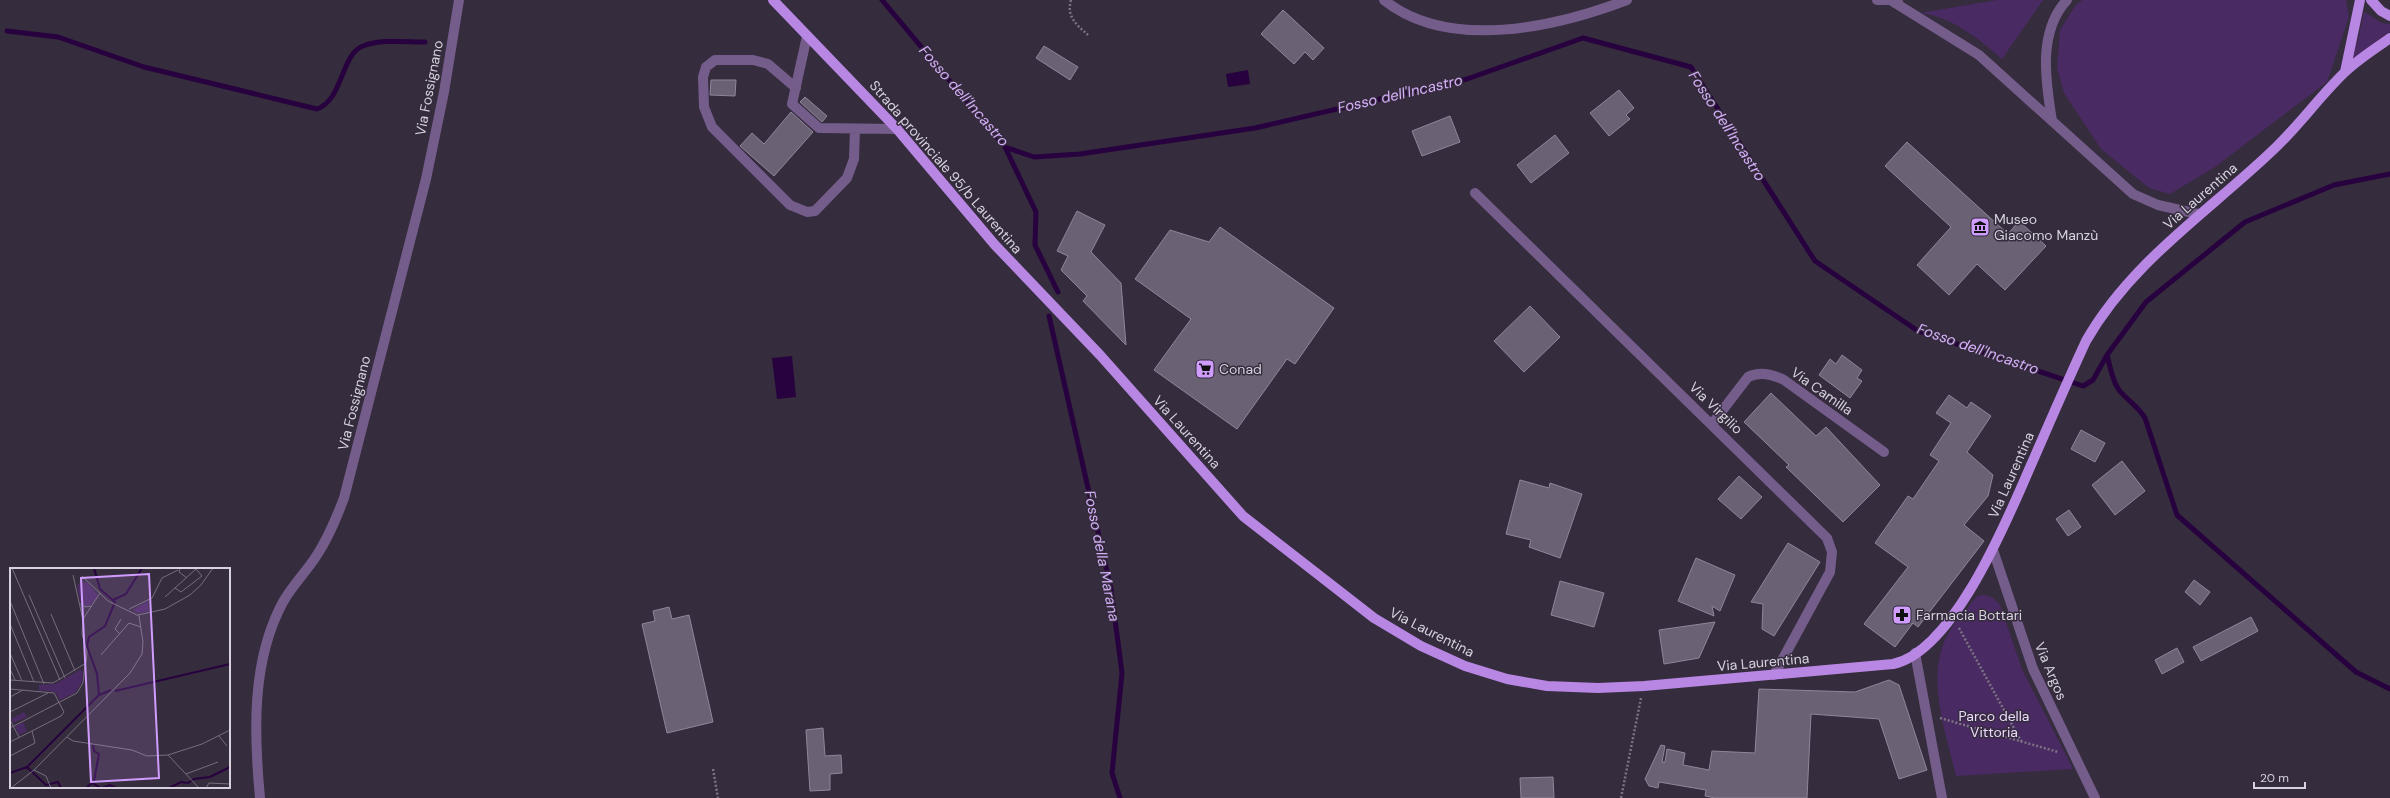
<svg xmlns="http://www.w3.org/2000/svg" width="2390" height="798" font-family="'DM Sans',sans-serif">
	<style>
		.green { fill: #4a2a63 }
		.water { fill: #27023e }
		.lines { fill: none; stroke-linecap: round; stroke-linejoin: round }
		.stream { stroke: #27023e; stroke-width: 5 }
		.building { fill: #6a6174; stroke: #90869b }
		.path { stroke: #7b7483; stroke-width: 2.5; stroke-dasharray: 2 2; stroke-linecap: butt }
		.minor { stroke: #755d8b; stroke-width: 10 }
		.major { stroke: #b887e4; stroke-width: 10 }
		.labels { text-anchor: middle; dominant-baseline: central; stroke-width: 3; stroke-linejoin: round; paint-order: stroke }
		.street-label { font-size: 14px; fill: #d7d2dd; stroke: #352c3d }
		.poi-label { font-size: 14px; fill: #d7d2dd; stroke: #352c3d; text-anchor: start }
		.park-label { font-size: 14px; fill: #ecd9ff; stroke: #352c3d }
		.water-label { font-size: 15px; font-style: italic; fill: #d4aff8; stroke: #352c3d }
		.inset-river { fill: none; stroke: #27023e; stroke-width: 2 }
		.inset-road { fill: none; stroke: #766e7d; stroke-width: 1 }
		.view { fill: #d09dff; fill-opacity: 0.15; stroke: #d09dff; stroke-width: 2 }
		.inset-edge { fill: none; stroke: #d7d2dd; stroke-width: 2 }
	</style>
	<rect width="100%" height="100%" fill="#352c3d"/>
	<!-- green -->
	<path class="green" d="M1997 0H2043L2002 59C1979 39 1951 16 1920 13Z
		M2082 0H2346L2349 17 2327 82 2215 167 2170 194 2149 188 2101 149 2064 93 2057 68 2060 30 2075 6Z
		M2364 12 2382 23 2390 24V32L2350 61 2358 40Z
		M1985 595 1993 598 2000 605 2022 669 2073 769 1956 776C1946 733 1926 680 1946 638 1953 623 1967 609 1977 596Z"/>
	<!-- water -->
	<path class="water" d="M1248 70 1250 84 1228 87 1226 74Z
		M792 356 796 397 777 399 772 358Z"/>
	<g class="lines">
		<!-- stream -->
		<path class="stream" d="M882 0 1005 147 1034 157 1080 154 1255 128 1467 79 1583 38 1691 67 1815 261 1918 331 2083 386 2093 380 2107 355 2146 302 2245 222 2334 185 2390 174
			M7 31 58 37 144 67 317 109C343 100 341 54 363 46 381 39 406 42 425 42
			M1005 147 1036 212 1035 245 1058 292
			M1049 316 1111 589 1122 673 1112 773 1120 798
			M2107 355C2110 366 2112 381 2119 390 2128 401 2138 406 2145 418L2177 515 2356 672 2390 689"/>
	</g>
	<!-- building -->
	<path class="building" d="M1283 10 1324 48 1313 60 1305 52 1294 64 1261 34Z
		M1044 46 1078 67 1070 80 1036 58Z
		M711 80H736L735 96 710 95Z
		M1619 90 1634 108 1626 115 1630 119 1609 136 1590 113Z
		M805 97 827 116 822 122 800 102Z
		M791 112 813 132 774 176 740 146 752 133 764 144Z
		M1450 116 1460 142 1422 156 1412 131Z
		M1555 135 1569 153 1531 183 1517 165Z
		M1907 142 2008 234 2019 221 2046 246 2005 290 1977 264 1949 295 1917 265 1951 227 1885 166Z
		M1077 211 1105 225 1091 252 1121 283 1126 345 1083 301 1087 296 1061 270 1068 256 1057 251Z
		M1220 227 1334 308 1295 364 1287 359 1237 429 1154 370 1191 319 1135 279 1170 230 1209 242Z
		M1530 306 1560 337 1524 372 1494 341Z
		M1842 355 1862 370 1857 378 1862 381 1850 398 1819 375 1830 359 1836 364Z
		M1771 393 1816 436 1826 427 1880 485 1843 522 1786 467 1789 465 1744 422Z
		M1949 395 1967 408 1971 402 1991 416 1967 452 1993 475 1988 496 1964 525 1984 541 1918 627 1913 623 1895 647 1864 624 1908 567 1875 543 1908 496 1913 499 1939 461 1930 455 1951 423 1936 413Z
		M2081 430 2105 443 2095 462 2071 449Z
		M2122 461 2145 491 2115 515 2092 485Z
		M1739 476 1762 497 1741 519 1718 499Z
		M1520 480 1549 488 1550 483 1582 494 1560 558 1529 547 1531 540 1506 534Z
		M2069 510 2081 527 2068 536 2056 519Z
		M1788 543 1820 562 1774 636 1762 629 1763 604 1751 602Z
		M1696 558 1735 575 1720 611 1712 606 1714 616 1678 601Z
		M2194 580 2210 592 2200 605 2185 592Z
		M1560 581 1604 593 1594 627 1551 615Z
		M669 607 672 619 689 615 713 722 667 733 642 624 655 621 653 611Z
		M2251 617 2258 631 2201 661 2193 647Z
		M1715 622 1699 658 1664 664 1659 630Z
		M2177 648 2184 662 2162 674 2155 660Z
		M1889 680 1899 685 1927 770 1899 779 1879 719 1811 714 1807 798H1715L1705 796 1706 790 1659 782 1658 788 1649 786 1645 779 1661 745 1665 746 1662 762H1665L1667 749 1685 753 1683 765 1709 770 1712 751 1755 753 1759 689 1855 692Z
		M823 728 825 756 841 755 842 773 830 774V790L810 791 806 730Z
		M1553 777 1554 798H1521L1520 778Z"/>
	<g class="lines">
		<!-- path -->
		<path class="path" d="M1071 0C1066 17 1077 25 1088 35
			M1959 628 2021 741
			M1940 718 2058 752
			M713 769 718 798
			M1621 798 1641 698"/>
		<!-- minor -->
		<path class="minor" d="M1384 0C1449 52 1556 27 1627 0
			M1877 0H1898
			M1892 1 1979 55 2133 194 2158 205 2198 214
			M807 36 792 104 819 128 897 129
			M796 88 768 64 753 60H715L706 67 703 77 704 107 712 127 790 205 807 212 815 211 847 178 854 159 855 129
			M2052 121C2046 83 2037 32 2067 0
			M1475 193 1827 538 1832 552 1830 572 1774 675
			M1712 424 1748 377C1760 371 1772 374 1784 380L1884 452
			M1993 550 2033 669 2095 798
			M1915 653 1942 798
			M260 798C254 734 251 661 283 602 292 586 305 573 315 558 328 539 336 519 344 498L426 179 444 92 459 0"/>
		<!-- major -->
		<path class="major" d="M773 0 897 129 995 245 1100 355 1243 516 1374 618 1421 646 1465 666 1507 679 1547 686 1598 688 1644 686 1893 664C1954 651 2008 518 2031 465 2049 424 2067 382 2086 341 2131 262 2208 212 2272 151 2298 127 2319 97 2344 73 2357 60 2375 49 2390 38
			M2371 0 2381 11 2390 16
			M2345 72 2360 0"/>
	</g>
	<!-- icons -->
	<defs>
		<symbol id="museum-square" viewBox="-11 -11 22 22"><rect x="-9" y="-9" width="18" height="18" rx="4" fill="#d09dff" stroke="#352c3d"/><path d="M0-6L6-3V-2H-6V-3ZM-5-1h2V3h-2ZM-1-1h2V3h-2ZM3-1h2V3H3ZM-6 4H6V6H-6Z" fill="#111"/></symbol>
		<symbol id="supermarket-square" viewBox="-11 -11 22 22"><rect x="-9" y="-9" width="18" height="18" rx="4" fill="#d09dff" stroke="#352c3d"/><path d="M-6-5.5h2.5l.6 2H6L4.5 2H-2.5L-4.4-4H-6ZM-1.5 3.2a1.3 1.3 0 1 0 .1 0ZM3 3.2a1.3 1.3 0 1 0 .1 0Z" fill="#111"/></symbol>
		<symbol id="pharmacy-square" viewBox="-11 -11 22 22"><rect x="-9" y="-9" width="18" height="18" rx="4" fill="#d09dff" stroke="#352c3d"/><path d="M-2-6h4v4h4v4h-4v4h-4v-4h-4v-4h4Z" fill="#111"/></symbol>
	</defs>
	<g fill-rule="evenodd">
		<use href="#museum-square" x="1969" y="216" width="22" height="22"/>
		<use href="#supermarket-square" x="1194" y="358" width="22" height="22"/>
		<use href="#pharmacy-square" x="1891" y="604" width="22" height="22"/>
	</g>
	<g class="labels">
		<!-- street labels -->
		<g class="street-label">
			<text transform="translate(429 88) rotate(-79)">Via Fossignano</text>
			<text transform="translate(946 167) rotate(49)">Strada provinciale 95/b Laurentina</text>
			<text transform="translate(2200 196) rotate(-41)">Via Laurentina</text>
			<text transform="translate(1822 391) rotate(35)">Via Camilla</text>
			<text transform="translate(354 403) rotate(-76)">Via Fossignano</text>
			<text transform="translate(1716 408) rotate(44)">Via Virgilio</text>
			<text transform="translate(1187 432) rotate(48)">Via Laurentina</text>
			<text transform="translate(2011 475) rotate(-66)">Via Laurentina</text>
			<text transform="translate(1432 632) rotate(27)">Via Laurentina</text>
			<text transform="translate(1763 662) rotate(-5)">Via Laurentina</text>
			<text transform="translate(2051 671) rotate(67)">Via Argos</text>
		</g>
		<!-- poi labels -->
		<g class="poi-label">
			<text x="1994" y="219">Museo<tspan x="1994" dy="16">Giacomo Manzù</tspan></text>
			<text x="1219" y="369">Conad</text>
			<text x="1916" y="615">Farmacia Bottari</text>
		</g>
		<!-- park labels -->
		<g class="park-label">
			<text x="1994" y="716">Parco della<tspan x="1994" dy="16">Vittoria</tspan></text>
		</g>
		<!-- water labels -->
		<g class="water-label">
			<text transform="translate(1400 94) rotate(-13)">Fosso dell'Incastro</text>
			<text transform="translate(964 96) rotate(49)">Fosso dell'Incastro</text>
			<text transform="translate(1727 126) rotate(57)">Fosso dell'Incastro</text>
			<text transform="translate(1978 349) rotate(19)">Fosso dell'Incastro</text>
			<text transform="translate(1102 556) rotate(79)">Fosso della Marana</text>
		</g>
	</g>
	<!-- overview -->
	<g transform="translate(10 568)">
		<rect width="220" height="220" fill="#352c3d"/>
		<path d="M70 14 78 15 88 28 80 37 75 38 70 33 67 18ZM138 33 139 43 128 45 123 42ZM70 102 73 103 72 114 65 125 50 132 45 124 29 122V117L45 116ZM14 144 17 149 3 155 1 151ZM13 154 17 163 9 167 5 158Z" fill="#4a2a63"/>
		<path class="inset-river" d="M103 32 116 26 132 0M105 123 220 96M89 127 101 122M83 177 84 183 89 186 84 213M17 199 36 217 48 214 51 220M0 205 17 199 89 127 87 106 77 78 79 69 95 58 105 34 90 21 84 0M76 220 82 215 91 220M92 220 100 217 106 220M159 220 171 214 178 215 184 211 200 209 220 199"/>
		<path class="inset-road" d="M2 0 50 112M170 0 169 4 177 10M165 20 171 24 192 8 186 1M19 27 55 110M155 29 187 0M0 33 34 116M69 35 75 39 81 38M119 41 142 30 152 10 168 2M41 46 65 103M128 47 155 41 180 27 191 17 203 0M73 51 90 25M0 56 24 114M110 66 105 61 111 51M0 85 12 113M91 87 119 55 131 59M0 101 5 112M0 112 43 115 76 95 77 84 72 66 73 52 63 7M0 121 44 125 54 144 51 148 22 163 25 175 0 188M0 129 13 122M0 144 38 125M0 152 9 169M0 160 67 125 73 115 75 96M209 168 217 178M57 169 63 173 122 182 137 188 158 187 189 220M0 174 22 163M158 187 192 176 220 162M24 202 36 208 41 220M176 206 208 194M1 220 24 202 120 105 132 86 133 74 129 48 98 33 72 8M196 220 199 215 220 216"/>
		<path class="view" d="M139 6 149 210 81 214 71 10Z"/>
		<rect width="220" height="220" class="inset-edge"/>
	</g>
	<!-- scale -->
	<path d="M2254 782v6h51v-6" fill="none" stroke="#d7d2dd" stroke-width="2"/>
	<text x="2260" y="782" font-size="12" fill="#d7d2dd" stroke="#352c3d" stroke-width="3" paint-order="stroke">20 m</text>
</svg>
